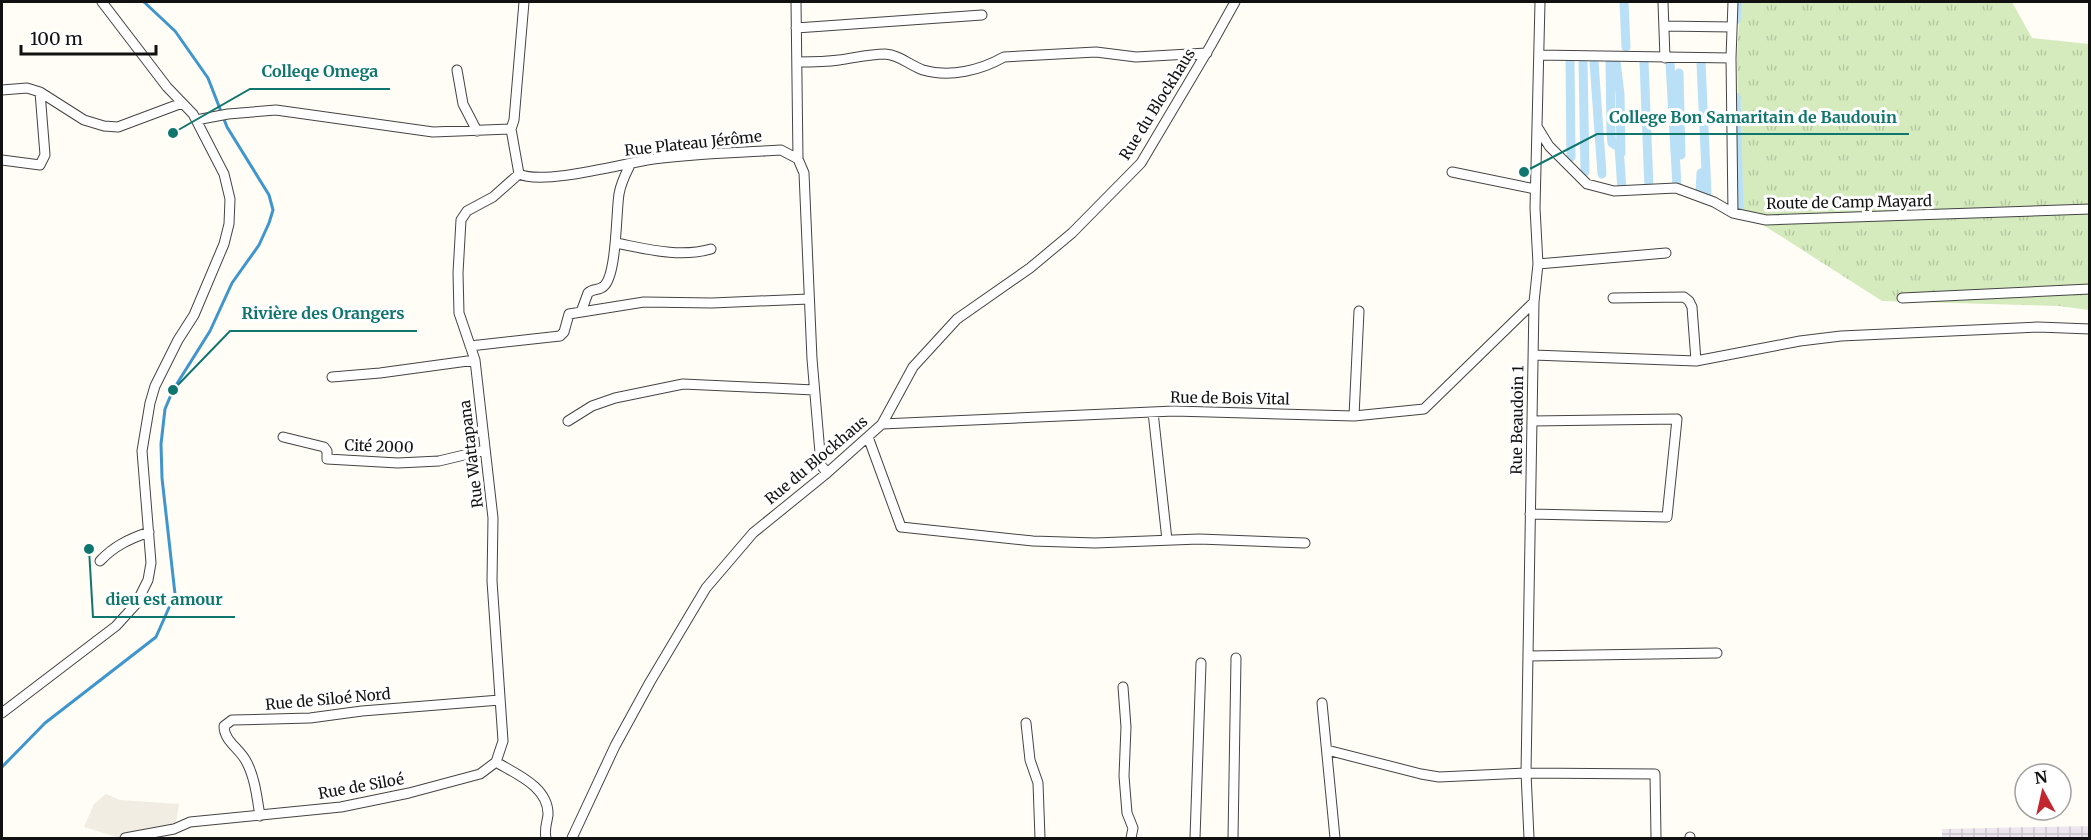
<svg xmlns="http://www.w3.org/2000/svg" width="2091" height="840" font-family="Merriweather,serif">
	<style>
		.industrial { fill: url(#industrial-grid) }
		.grass { fill: url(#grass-tufts) }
		.plaza { fill: #f1ede2 }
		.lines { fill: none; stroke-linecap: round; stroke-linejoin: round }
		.stream { stroke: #3f96cf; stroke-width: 3 }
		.canal { stroke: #b9e0f7; stroke-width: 9 }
		.minor-casing { stroke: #444; stroke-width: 11 }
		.minor { stroke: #fff; stroke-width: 9 }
		.labels { text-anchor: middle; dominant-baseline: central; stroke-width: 6; stroke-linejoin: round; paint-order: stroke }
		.street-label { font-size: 15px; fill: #111; stroke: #fff }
		.leader { fill: none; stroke: #0f766e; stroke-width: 2 }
		.callout-dot { fill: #0f766e; stroke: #fff; stroke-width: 2 }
		.callout-label { font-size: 16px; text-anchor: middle; font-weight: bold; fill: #0f766e; stroke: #fff; stroke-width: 6; stroke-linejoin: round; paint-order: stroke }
	</style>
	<defs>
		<pattern id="industrial-grid" width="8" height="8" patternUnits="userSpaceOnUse" patternTransform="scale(1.5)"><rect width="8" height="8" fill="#eee6ef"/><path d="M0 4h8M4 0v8" fill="none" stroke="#cbc4cc"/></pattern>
		<pattern id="grass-tufts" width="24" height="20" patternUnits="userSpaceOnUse" patternTransform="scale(1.5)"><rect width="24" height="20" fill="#d5ebbd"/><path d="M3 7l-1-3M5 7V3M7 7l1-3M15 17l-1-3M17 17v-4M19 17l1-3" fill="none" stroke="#b6c8a1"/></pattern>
	</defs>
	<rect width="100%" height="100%" fill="#fffdf5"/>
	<!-- industrial -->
	<path class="industrial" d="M2089 826V838H1942V829Z"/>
	<!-- grass -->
	<path class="grass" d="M1740 2H2012L2032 38 2089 44V310L2059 306 1882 301 1740 210 1737 58Z"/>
	<!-- plaza -->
	<path class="plaza" d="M106 794 120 800 179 804 175 828 120 838 84 827 94 804Z"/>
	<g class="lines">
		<!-- stream -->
		<path class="stream" d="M2 767 45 723 156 637 175 594 162 478 161 444 165 409 173 390 210 331 232 283 259 245 269 223 273 210 269 195 227 127 208 78 175 31 144 2"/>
		<!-- canal -->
		<path class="canal" d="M1624 2 1626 47
			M1736 20 1738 2
			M1570 62 1571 157
			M1583 62 1585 172
			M1594 62 1602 174
			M1610 62 1611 135 1612 143 1619 147 1622 190
			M1616 62 1620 94 1621 153
			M1644 62 1649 188
			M1670 63 1677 186
			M1701 63 1707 194
			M1679 73 1681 155
			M1736 97 1739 209
			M1700 192 1701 173"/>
		<defs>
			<path id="minor" d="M524 2 514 120 511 129 519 174C543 185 618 165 647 160 691 153 737 153 781 150L798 159 804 173 812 359 821 465 827 473
				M796 2 798 159
				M1663 2 1665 58
				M1664 26 1732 27
				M796 28 982 15
				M1539 55 1731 58
				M797 62C811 62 825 62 839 60 854 58 870 54 885 54 900 55 909 65 923 70 950 78 981 70 1004 57L1096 52 1136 57 1207 53
				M457 70 463 104 477 131
				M2 90 27 88 40 92 84 120 104 126 118 127 182 103
				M196 120 228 114 276 110 433 132 511 129
				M1538 128 1549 146 1587 184 1614 191 1676 188 1714 202 1733 213 1766 220 2090 209
				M2 160 40 165 45 155 40 92
				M1452 172 1535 189
				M1733 213 1731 58 1733 2
				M616 243C647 249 679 258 711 249
				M1538 264 1666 253
				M1613 298 1684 297 1689 301 1692 307 1696 361
				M1902 298 2090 289
				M581 312 588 293C593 288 599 291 604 286 617 274 616 212 619 194 621 182 626 173 631 163
				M470 346 560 336 564 332 569 314 644 302 712 303 809 299
				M1533 355 1696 361 1800 341 1841 336 2038 327 2090 329
				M332 377 380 373 475 360
				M1153 412 1167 540
				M1354 416 1359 311
				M568 421 592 406 615 398 683 384 814 390
				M882 424 1174 411 1354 416 1424 409 1534 302
				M283 437 324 447 327 451V459L398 463 439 461 485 450
				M868 437 901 527 1033 541 1095 543 1199 539 1305 543
				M1530 514 1667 517 1677 419 1532 421
				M100 561C114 546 129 539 149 532
				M1528 656 1717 653
				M1123 687 1126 727 1124 776 1127 813 1133 828 1131 838
				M1322 703 1335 838
				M2 713 116 626 136 604 148 580 151 563 142 451 150 403 155 386 178 340 194 315 224 244 229 224 230 199 224 174 193 114 167 87 102 2
				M1026 723 1030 760 1038 783 1040 838
				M1327 750 1421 774 1439 777 1526 773 1655 774 1656 838
				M496 762C516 774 549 787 548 815 547 823 544 829 546 838
				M260 816C257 798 255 777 246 761 239 748 224 741 224 726L232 720 310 718 362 711 500 700
				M1690 837V838
				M125 838 174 829 190 822 341 807 409 793 480 774 496 762 503 741 492 581 493 518 475 360 459 313 458 273 461 220 467 211 493 197 519 174
				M572 838 615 746 650 682 706 588 753 533 827 473 882 424 913 367 957 319 1030 268 1072 233 1141 163 1211 45 1235 2
				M1195 838 1201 663
				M1233 838 1236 658
				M1529 838 1526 773 1534 302 1538 264 1535 208 1540 2"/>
		</defs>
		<!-- minor casing -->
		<use href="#minor" class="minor-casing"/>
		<!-- minor -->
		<use href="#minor" class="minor"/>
	</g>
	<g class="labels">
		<!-- street labels -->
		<g class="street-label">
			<text transform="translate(1157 104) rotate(-58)">Rue du Blockhaus</text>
			<text transform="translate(693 143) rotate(-6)">Rue Plateau Jérôme</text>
			<text transform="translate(1849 202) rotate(-1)">Route de Camp Mayard</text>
			<text transform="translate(1230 398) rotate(1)">Rue de Bois Vital</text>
			<text transform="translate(1517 420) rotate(-89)">Rue Beaudoin 1</text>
			<text transform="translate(379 446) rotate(2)">Cité 2000</text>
			<text transform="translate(471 454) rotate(-97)">Rue Wattapana</text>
			<text transform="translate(816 460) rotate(-40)">Rue du Blockhaus</text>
			<text transform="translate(328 699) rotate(-5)">Rue de Siloé Nord</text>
			<text transform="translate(361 786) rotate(-10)">Rue de Siloé</text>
		</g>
	</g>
	<!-- callouts -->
	<path class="leader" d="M173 133L250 89H390M1524 172L1597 134H1909M173 390L230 331H417M89 549L93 617H235"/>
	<g class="callout-dot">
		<circle cx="173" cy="133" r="6"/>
		<circle cx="1524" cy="172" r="6"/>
		<circle cx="173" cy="390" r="6"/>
		<circle cx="89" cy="549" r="6"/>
	</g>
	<g class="callout-label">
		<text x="320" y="77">Colleqe Omega</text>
		<text x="1753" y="123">College Bon Samaritain de Baudouin</text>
		<text x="323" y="319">Rivière des Orangers</text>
		<text x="164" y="605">dieu est amour</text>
	</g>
	<!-- border -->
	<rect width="2091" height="840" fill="none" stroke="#111111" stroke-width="6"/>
	<!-- north arrow -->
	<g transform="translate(2043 792) rotate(352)"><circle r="28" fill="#ffffff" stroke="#a0a0a0" stroke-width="1.5"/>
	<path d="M0-4.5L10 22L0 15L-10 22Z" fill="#c4262e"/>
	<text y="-9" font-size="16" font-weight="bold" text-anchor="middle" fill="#111111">N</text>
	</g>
	<!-- scale -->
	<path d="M21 45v9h135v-9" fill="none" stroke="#111111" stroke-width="3"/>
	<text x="30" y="45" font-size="18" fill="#111111" stroke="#ffffff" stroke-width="4.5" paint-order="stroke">100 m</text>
</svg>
